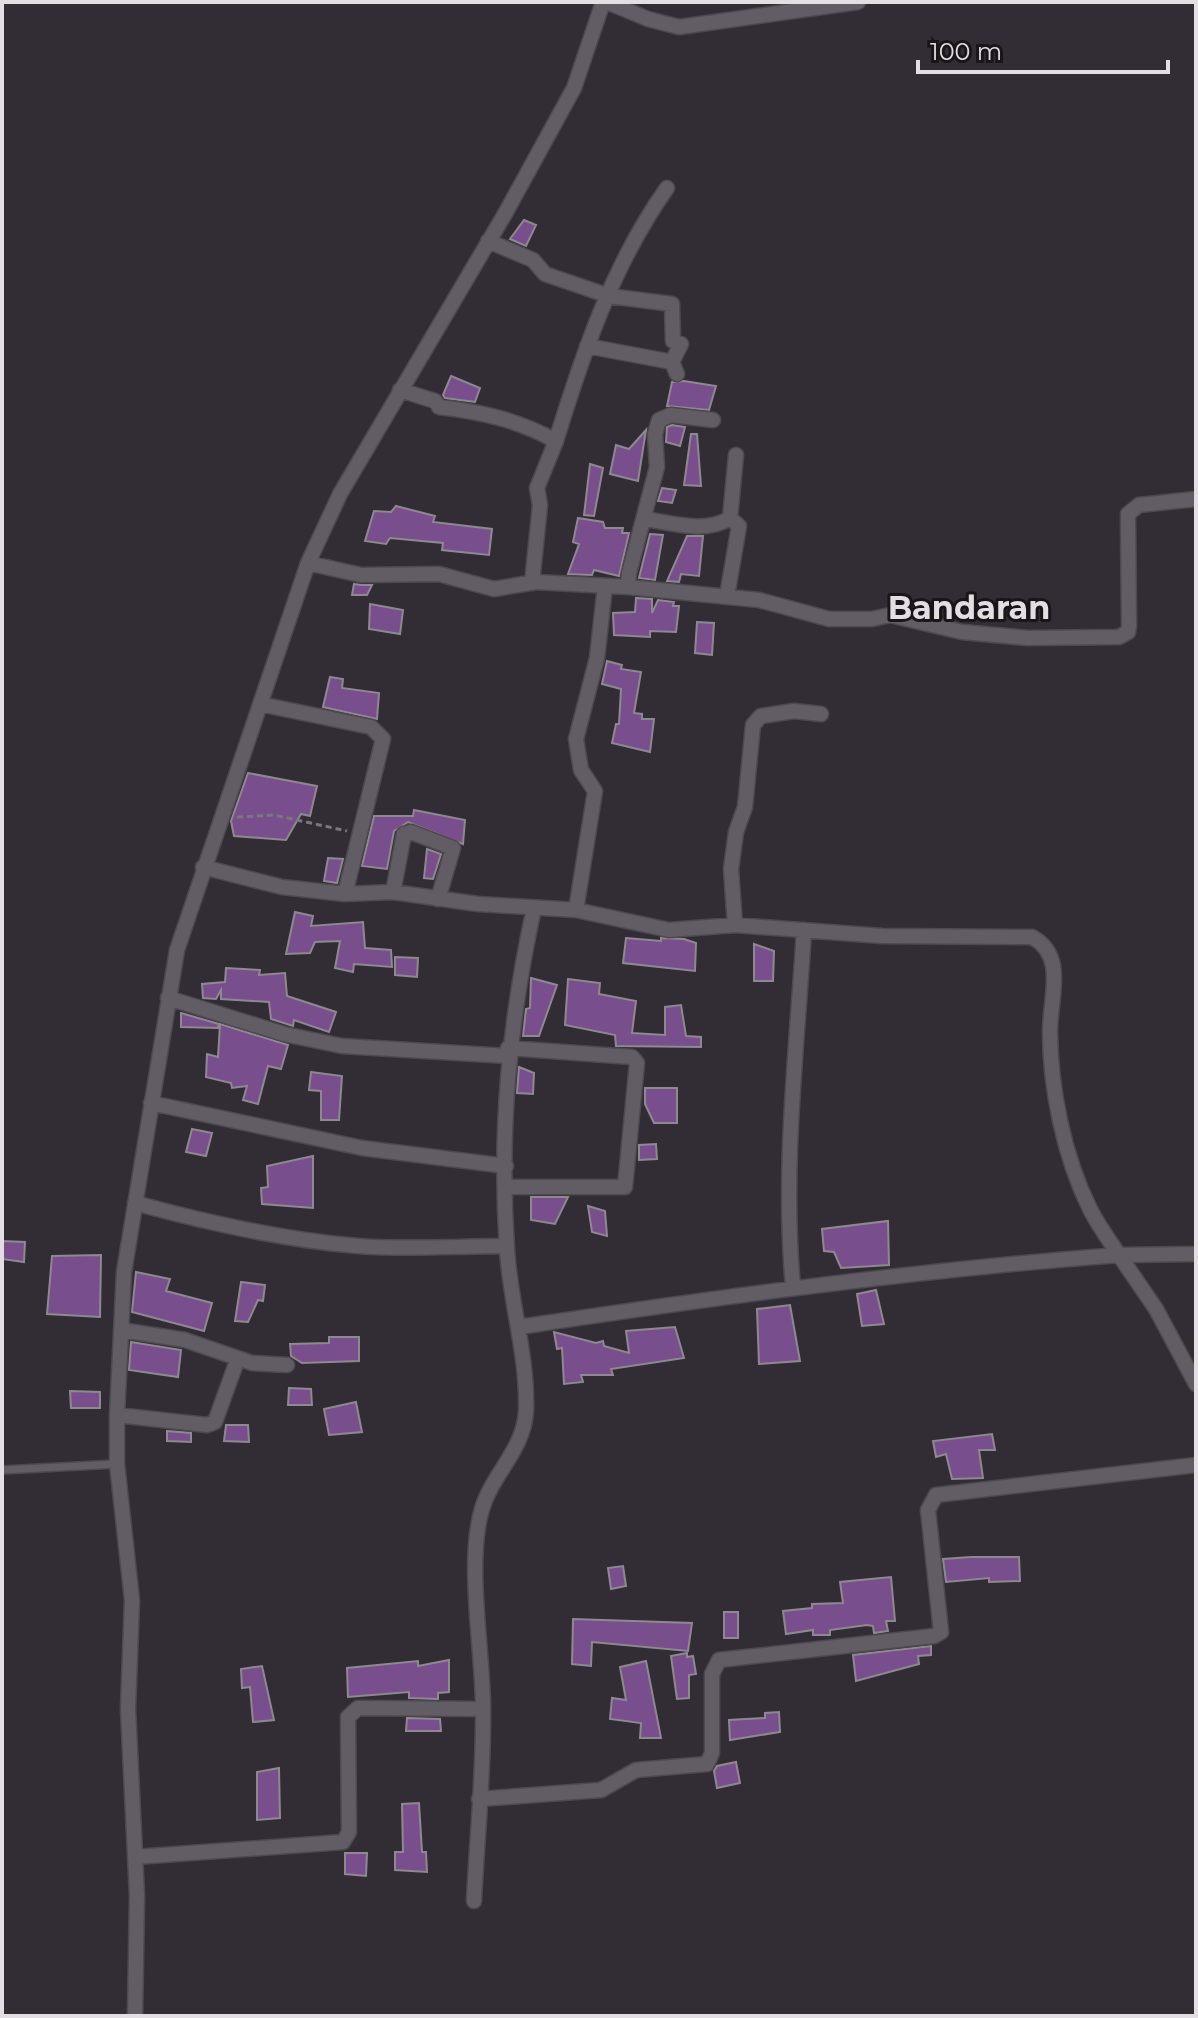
<svg xmlns="http://www.w3.org/2000/svg" width="1198" height="2018" font-family="Montserrat,sans-serif">
	<style>
		.building { fill: #794e8c; stroke: #8e8890; stroke-width: 2 }
		.lines { fill: none; stroke-linecap: round; stroke-linejoin: round }
		.lane-casing { stroke: #4d494f; stroke-width: 10 }
		.street-casing { stroke: #4d494f; stroke-width: 17 }
		.path { stroke: #7c777d; stroke-width: 3; stroke-dasharray: 6 4; stroke-linecap: butt }
		.lane { stroke: #625d65; stroke-width: 7 }
		.street { stroke: #625d65; stroke-width: 14 }
		.labels { text-anchor: middle; dominant-baseline: central; stroke-width: 6; stroke-linejoin: round; paint-order: stroke }
		.quarter-label { font-size: 32px; font-weight: bold; fill: #e2dee3; stroke: #181619 }
	</style>
	<rect width="100%" height="100%" fill="#322d34"/>
	<!-- building -->
	<path class="building" d="M524 220 536 225 526 246 510 239Z
		M451 376 480 388 475 402 445 398 443 395Z
		M684 381 716 386 709 410 667 406 672 382Z
		M672 425 685 427 680 446 666 442 667 427Z
		M646 430 638 481 610 474 616 445 629 449Z
		M691 434H697L701 486 684 485Z
		M590 464 603 468 594 516 584 515Z
		M662 488 676 490 672 503 658 501Z
		M396 506 435 516 433 522 492 529 489 555 442 550 443 543 390 538 386 544 365 541 374 511 391 512Z
		M578 518 603 522 605 528H623L622 533H629L619 576 594 570 592 575 568 574 579 544 573 542Z
		M650 534 663 535 655 580 639 578Z
		M687 536H703L699 576 681 574 679 582 667 581Z
		M354 584 361 585H372L367 595H352Z
		M636 598 652 599V613L658 600 674 602 673 606H679L676 632 650 631V637L614 635 613 613 635 612Z
		M370 604 403 610 400 634 369 629Z
		M697 622 714 623 712 655 695 653Z
		M607 661 622 665 621 669 641 672 634 713 642 714V719H654L650 752 612 743 616 724H619L621 689 602 684Z
		M330 677 343 679 342 688 379 693 377 719 323 707Z
		M248 773 317 786 310 816 301 814 286 840 234 836 231 821Z
		M414 810 465 820 463 844 408 822 394 831 387 869 362 866 374 816H413Z
		M427 849 441 854 433 879 424 878Z
		M328 858 343 859 337 883 324 881Z
		M295 912 313 916 311 926 363 922 365 948 391 950 392 967 354 964 353 972 335 968 340 941 315 942 310 953 286 954Z
		M626 938 661 941V938L684 939 696 943 695 971 623 963Z
		M754 944 774 951 773 981H754Z
		M395 957 418 958 417 977 395 975Z
		M226 968 260 970 259 975 285 973 287 996 336 1012 329 1032 294 1020 293 1026 271 1019 269 1002 221 999V990L216 999 203 998 202 984 225 982Z
		M531 978 557 985 539 1036H523L526 1009 530 1008Z
		M568 979 600 983 599 994 636 1001 632 1033 665 1035V1007L681 1005 686 1036 701 1037V1047L616 1046 615 1035 565 1025Z
		M181 1013 219 1024 218 1028 181 1027Z
		M220 1024 288 1045 281 1069 268 1066 258 1104 243 1100 247 1086 232 1088 231 1083 206 1077 207 1054 218 1057Z
		M519 1067 534 1073 533 1094 517 1093Z
		M311 1072 342 1076 339 1120H321V1091L309 1090Z
		M645 1088H677V1123H654L645 1104Z
		M192 1129 212 1133 206 1156 186 1152Z
		M656 1144 657 1159 639 1160V1145Z
		M313 1156V1208L262 1204 261 1188 268 1187 267 1166Z
		M531 1197H568L555 1224 531 1220Z
		M588 1206 605 1211 607 1236 592 1232Z
		M888 1221 889 1265 841 1268 834 1252 824 1251 822 1229Z
		M2 1241 25 1242 24 1262 2 1259Z
		M101 1255 100 1317 47 1314 52 1256Z
		M136 1272 170 1279 166 1291 212 1303 204 1331 132 1312Z
		M241 1282 265 1285 263 1301 258 1300 248 1322 235 1321Z
		M876 1290 884 1324 862 1326 857 1294Z
		M790 1305 800 1361 759 1364 757 1309Z
		M675 1327 684 1358 611 1369 613 1375H581L583 1382 564 1384 562 1348 557 1349 554 1332 596 1343 603 1341 604 1346 629 1353 626 1331Z
		M329 1337H359V1361L302 1363 291 1356 290 1344 329 1343Z
		M131 1342 181 1350 178 1377 129 1370Z
		M289 1388 311 1389 312 1405H288Z
		M70 1391 100 1392V1408H71Z
		M356 1402 362 1432 329 1435 324 1409Z
		M226 1425H248L249 1442 224 1441Z
		M167 1431 191 1433V1442L167 1441Z
		M992 1434 995 1450H979L983 1478 952 1479 946 1454 936 1457 933 1441Z
		M971 1557H1019L1020 1581 989 1582V1578L946 1582 943 1559Z
		M623 1566 626 1586 611 1589 608 1568Z
		M891 1577 895 1621H886L888 1631 874 1633 873 1626 867 1625 830 1630V1635H813V1630L786 1634 783 1611 812 1608V1604L843 1603 840 1582Z
		M724 1612H738V1638H724Z
		M573 1619 692 1623 688 1651 592 1642 591 1666 572 1664Z
		M931 1646V1655L918 1656 919 1664 856 1681 853 1655Z
		M687 1653V1657L693 1656 696 1674 689 1675V1698L677 1699 671 1656Z
		M449 1660V1692L438 1693V1699L409 1698V1692L348 1697 347 1668 418 1661V1666Z
		M646 1661 661 1738H640L641 1723 610 1719 612 1698 626 1700 620 1667Z
		M262 1666 274 1720 253 1722 250 1687 242 1688 241 1669Z
		M779 1712 780 1732 730 1740 729 1720 765 1718V1713Z
		M407 1718 440 1719 441 1731H406Z
		M736 1762 740 1783 717 1788 714 1771 717 1766Z
		M279 1768 280 1818 257 1820V1772Z
		M419 1803 422 1852H426L427 1872 395 1870V1852H403L402 1804Z
		M345 1853H367L366 1876 345 1874Z"/>
	<g class="lines">
		<defs>
			<path id="lane" d="M2 1470 117 1464"/>
			<path id="street" d="M607 2 648 19 679 27 858 2
				M488 241 533 260 545 274 609 296 672 304 673 341 681 344 672 362
				M587 346 672 362 677 374
				M400 390 435 401 439 407C482 412 518 420 556 441L537 488 540 505 532 583
				M556 441C583 353 613 264 667 188
				M645 519C673 523 706 534 730 518L736 455
				M308 563 361 575 439 574 494 589 536 582 628 587 629 573 657 467 655 434 659 420 671 415 713 420
				M628 587 759 600 829 619H872L890 615 962 632 1028 638 1119 637 1128 632 1129 626 1128 514 1139 505 1196 499
				M727 596 739 526 730 518
				M260 704 371 727 383 739 345 894
				M203 867 282 887 345 894 393 892 478 904 576 910 669 930 735 925 882 936 1032 937C1067 956 1050 997 1050 1031 1050 1088 1064 1157 1090 1209 1098 1225 1109 1240 1119 1255L1196 1254
				M393 892 404 834 411 832 453 848 438 899
				M576 910 595 791 581 770 576 739 597 658 605 586
				M735 925 731 869 736 832 745 807 753 725 761 716 794 711 821 714
				M168 998 284 1034 342 1046 508 1056
				M151 1103 362 1148 506 1166
				M505 1187H625L637 1063 632 1057 508 1048
				M135 1203C208 1223 282 1240 358 1246 407 1250 458 1246 506 1246
				M793 1287C782 1168 797 1049 804 930
				M519 1327C718 1297 918 1270 1119 1255L1156 1309 1196 1384
				M121 1330 185 1340 252 1363 287 1365
				M117 1415 207 1425 215 1422 238 1358
				M479 1799 601 1790 636 1770 707 1764 712 1753V1674L719 1660 934 1636 941 1632 928 1510 936 1495 1196 1465
				M135 1857 343 1842 349 1832 348 1717 358 1708 483 1709
				M474 1901C477 1837 484 1772 483 1708 483 1652 466 1562 482 1509 492 1474 524 1450 526 1411 528 1356 510 1303 507 1249 499 1131 509 1023 534 908
				M135 2016 137 1896 128 1709 132 1600 117 1464V1415L124 1272 177 950 308 563 340 494 506 212 574 88 603 2"/>
		</defs>
		<!-- lane casing -->
		<use href="#lane" class="lane-casing"/>
		<!-- street casing -->
		<use href="#street" class="street-casing"/>
		<!-- path -->
		<path class="path" d="M237 817 274 815 347 831"/>
		<!-- lane -->
		<use href="#lane" class="lane"/>
		<!-- street -->
		<use href="#street" class="street"/>
	</g>
	<g class="labels">
		<!-- quarter labels -->
		<g class="quarter-label">
			<text x="969" y="607">Bandaran</text>
		</g>
	</g>
	<!-- border -->
	<rect width="1198" height="2018" fill="none" stroke="#e2dee3" stroke-width="8"/>
	<!-- scale -->
	<path d="M918 60v12h250v-12" fill="none" stroke="#e2dee3" stroke-width="4"/>
	<text x="930" y="60" font-size="24" fill="#e2dee3" stroke="#181619" stroke-width="6" paint-order="stroke">100 m</text>
</svg>
